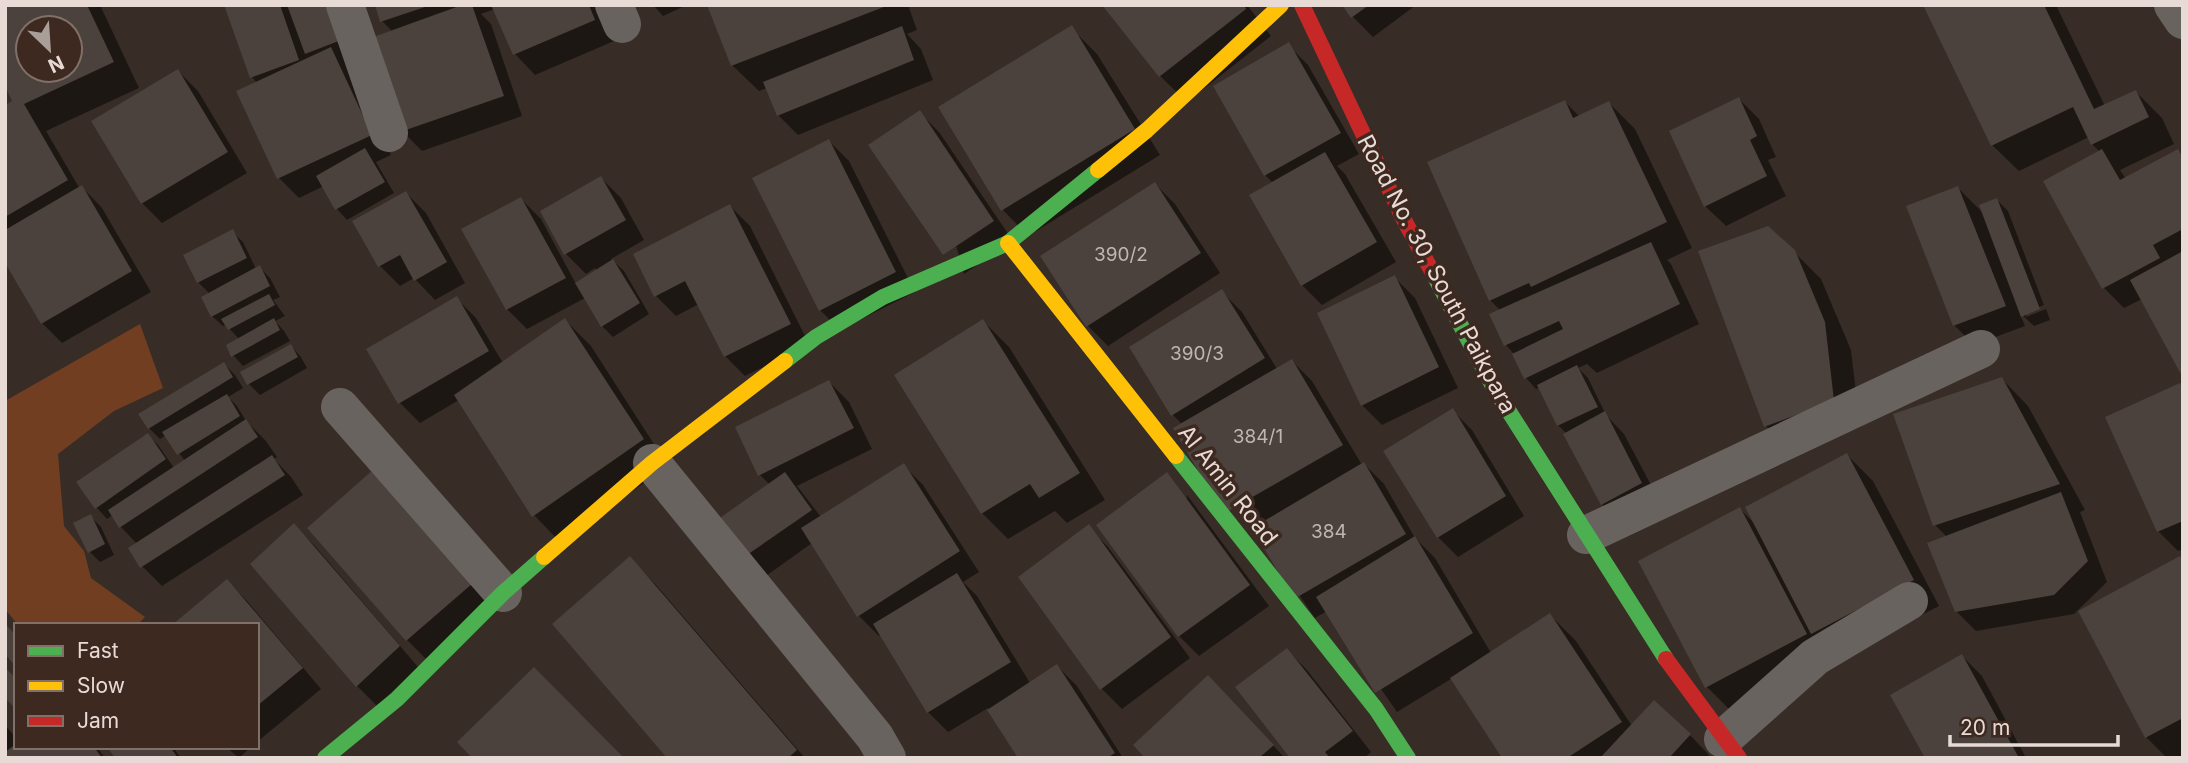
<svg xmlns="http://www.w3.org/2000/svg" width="2188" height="763" font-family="Inter,sans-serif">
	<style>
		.water { fill: #723e21 }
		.shadow { fill: #0007; fill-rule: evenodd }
		.building { fill: #4b423d; fill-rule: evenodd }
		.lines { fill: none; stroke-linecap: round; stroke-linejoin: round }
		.street { stroke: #696360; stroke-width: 38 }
		.fast { stroke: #4caf50; stroke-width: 16 }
		.slow { stroke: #ffc107; stroke-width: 16 }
		.jam { stroke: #c62828; stroke-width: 16 }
		.labels { text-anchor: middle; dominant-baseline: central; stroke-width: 7; stroke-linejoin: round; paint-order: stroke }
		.number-label { font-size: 19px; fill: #c1b5af }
		.street-label { font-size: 23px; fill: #e8dbd5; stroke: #3d2920 }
	</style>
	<rect width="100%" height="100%" fill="#372c26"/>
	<!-- water -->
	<path class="water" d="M140 324 163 388 114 411 58 454 64 526 84 551 91 578 145 617 137 625H18L5 609V401Z"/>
	<!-- shadow -->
	<path class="shadow" d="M5 5H100L139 88 46 131 80 189 82 187 102 208 151 292 62 343 42 323 5 260V107L15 101ZM28 28H70V70H28Z
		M226 5H349L351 69 391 155 376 162 394 193 347 220 337 209 324 186 299 198 279 178 257 83 252 77Z
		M376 5H599L614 41 535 75 515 54 495 9 481 14 491 24 522 116 422 151 402 131 393 32 382 21Z
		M653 5H687L663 16Z
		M709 5H908L917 30 907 34 921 49 933 80 798 135 778 115 767 88 759 91 732 65Z
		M1105 5H1247L1271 36 1187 102 1160 76Z
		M1344 5H1416L1373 37 1353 17Z
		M1928 5H2056L2105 106 2136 92 2162 118 2174 144 2120 170 2126 179 2178 151 2183 157V374L2142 299 2124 308 2104 288 2046 182 2100 152 2092 144 2089 137 2019 171 1992 145Z
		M1071 28 1097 54 1160 155 1028 236 1002 209Z
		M1288 45 1308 65 1359 154 1337 166 1345 174 1396 262 1322 305 1302 285 1274 184 1265 175 1215 87Z
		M178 71 198 91 247 173 162 223 142 203Z
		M1739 99 1759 119 1776 157 1768 160 1786 196 1726 226 1705 206Z
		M1565 102 1580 117 1609 103 1635 129 1692 248 1667 260 1671 264 1699 324 1597 373 1587 364 1578 368 1588 378 1606 415 1624 434 1661 504 1622 524 1602 504 1567 434 1558 425 1540 387 1536 389 1526 378 1514 354 1506 345 1501 311 1490 300Z
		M919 112 939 132 1013 241 964 274Z
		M829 141 849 161 915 292 840 330 820 310Z
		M601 178 621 198 644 240 611 259 624 271 649 314 613 337 602 326 585 298 527 329 507 309 521 199 541 219 576 284 597 271 595 268 586 274 566 254Z
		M1155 184 1175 204 1220 273 1108 346 1088 326Z
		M1958 188 1984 214 1997 200 2008 211 2044 305 2026 313V317L2046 309 2050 320 2034 326 2019 312 2025 326 1974 345 1954 325Z
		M406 193 426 213 465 283 435 300 414 278 400 286 380 266 354 222Z
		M730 206 750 226 809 344 745 376 725 356 699 304 676 316 656 296Z
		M232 232 243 242 256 269 259 267 270 278 280 297 273 300 285 316 275 321 284 331 290 341 243 366 233 355 239 339 226 325 223 326 212 316 210 294 198 282Z
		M1794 252 1821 279 1851 350 1860 427 1792 452 1766 426Z
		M1395 278 1415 298 1458 388 1382 425 1362 405Z
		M1222 292 1242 312 1277 369 1292 361 1312 381 1362 465 1364 464 1384 484 1415 538 1435 558 1491 653 1550 615 1576 641 1632 726 1690 735 1709 755 1707 758H1504L1451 679 1397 712 1327 611 1315 618 1182 424 1173 415Z
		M456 298 476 318 503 363 565 320 591 346 668 466 560 542 534 515 459 400 420 423 400 403 369 350Z
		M983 321 1009 347 1105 500 1067 523 1055 511 1008 539 982 513Z
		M291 346 301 357 307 368 260 395 249 384Z
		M224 364 235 375 243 388 228 397 237 406 246 421 266 441 277 457 274 459 291 477 303 495 162 586 142 566 137 544 121 527 113 515 107 519 97 508 79 483 147 435 158 445 174 468 185 461 166 435 160 439 149 428 140 414Z
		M2002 379 2028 406 2085 510 2080 512 2107 582 2074 614 1976 631 1956 611 1947 537 1935 525Z
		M829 382 849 402 872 449 797 486 821 517 903 465 923 485 979 572 963 582 977 596 1030 683 1057 666 1077 686 1123 758H1020L988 708 948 732 928 712 881 634 879 636 859 616 812 543 766 576 746 556 770 485 760 475Z
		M2179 385 2183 388V549L2178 551 2158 531Z
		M1452 410 1472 430 1524 516 1458 557 1438 537Z
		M1847 455 1873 481 1939 606 1733 713 1707 687 1740 509 1755 524Z
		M374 471 492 604 427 660 407 640 309 528Z
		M1187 495 1269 606 1199 656 1179 636Z
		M91 517 101 527 114 555 100 562 90 552Z
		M294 525 314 545 418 667 377 706 357 686 253 564Z
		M1088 527 1108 547 1190 658 1122 709 1102 689Z
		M630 559 656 585 805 758H670Z
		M2183 561V758H2167L2146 737 2081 612Z
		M227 581 247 601 321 689 257 742V625Z
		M1287 650 1307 670 1371 752 1364 758H1293Z
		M1962 656 1982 676 2026 758H1927Z
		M1228 698 1285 758H1147Z
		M5 725 16 738V747H97L105 758H5Z
		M109 747H173L181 758H117Z
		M226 747H251L239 758Z"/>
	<!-- building -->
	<path class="building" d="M5 5H87L114 62 24 104 68 180 5 217V105L12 101 5 86ZM28 28H70V70H28Z
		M224 5H280L299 60 250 78Z
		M287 5H338L349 37 305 54Z
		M375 5H428V6L380 22Z
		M462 5H472L504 96 400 132 368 39Z
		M491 5H589L595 20 513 55Z
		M707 5H889L731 66Z
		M1102 5H1244L1246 9 1159 77Z
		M1342 5H1369L1351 18Z
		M1923 5H2044L2094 109 2136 90 2149 117 2091 145 2073 107 1991 146Z
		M1072 25 1135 129 1001 211 938 107Z
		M902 26 914 60 777 116 763 82Z
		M1289 42 1341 133 1264 176 1213 86Z
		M331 47 372 135 277 179 236 91Z
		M178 69 228 152 141 204 91 121Z
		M1739 97 1757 136 1750 140 1767 176 1704 207 1669 131Z
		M1565 100 1573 118 1609 101 1667 222 1531 287 1529 283 1489 301 1427 162Z
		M920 110 994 221 943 255 868 145Z
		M829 139 896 272 819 311 752 178Z
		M365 148 385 182 335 210 316 176Z
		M2102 149 2120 180 2178 149 2183 158V229L2153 245 2160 258 2102 289 2043 181Z
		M1325 152 1377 242 1301 286 1249 195Z
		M601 176 626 220 564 255 540 211Z
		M1155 182 1201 253 1086 327 1040 256Z
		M82 185 132 271 41 324 5 263V230Z
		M1958 186 2006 306 1953 326 1906 206Z
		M406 191 447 262 414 281 400 255 378 267 352 221Z
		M521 197 566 278 506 310 461 229Z
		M1997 198 2040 309 2021 317 1979 205Z
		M730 204 791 324 724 357 685 281 654 297 633 254Z
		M1768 226 1795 250 1825 322 1834 401 1764 427 1698 251Z
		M233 229 247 258 197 283 183 255Z
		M1651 242 1680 304 1524 379 1512 354 1563 329 1559 321 1504 346 1489 314Z
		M2183 251V378L2130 280Z
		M613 259 640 303 601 327 575 283Z
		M260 265 270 286 211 317 201 297Z
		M1395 275 1439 367 1361 406 1317 313Z
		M1222 289 1265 358 1171 416 1129 347Z
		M269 294 275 305 228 330 221 319Z
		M457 296 489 351 398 404 366 349Z
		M274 318 280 330 231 357 226 345Z
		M565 318 644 439 532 517 454 395Z
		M983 319 1080 473 1039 498 1030 484 981 514 894 375Z
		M291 344 298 357 247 385 240 372Z
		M1292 359 1343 445 1223 514 1173 428Z
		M224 362 233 377 148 429 138 414Z
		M1577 365 1598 407 1557 426 1537 385Z
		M2002 377 2060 484 1933 526 1893 414Z
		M829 380 854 428 758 476 735 427Z
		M2180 383 2183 389V521L2157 532 2105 417Z
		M227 394 240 416 177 455 162 432Z
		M1453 408 1506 496 1437 538 1383 451Z
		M1605 411 1642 483 1601 505 1563 434Z
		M246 419 258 437 119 528 108 510Z
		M148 433 166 459 95 509 76 482Z
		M1847 453 1914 580 1811 634 1745 507Z
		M272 455 285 475 140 568 128 548Z
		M1364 462 1406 534 1294 599 1252 528Z
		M904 463 960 551 857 617 801 528Z
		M374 469 473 583 406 641 307 528Z
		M785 472 812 510 744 557 717 520Z
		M1167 472 1250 585 1178 637 1096 525Z
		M2061 492 2088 561 2054 595 1955 612 1927 543Z
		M1740 507 1807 634 1705 688 1638 561Z
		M91 514 105 544 88 553 73 523Z
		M294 523 400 646 356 687 250 564Z
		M1089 524 1171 637 1100 690 1018 577Z
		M1415 536 1473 633 1375 693 1316 597Z
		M630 556 797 750 788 758H667L552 624Z
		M2180 556 2183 561V718L2145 738 2078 611Z
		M957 573 1011 662 927 713 873 624Z
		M227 579 303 668 257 706V625H172Z
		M1550 613 1622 722 1567 758H1502L1450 678Z
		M5 623 16 636V667L5 654Z
		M1287 648 1353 731 1325 752 1330 758H1290L1235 687Z
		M1962 654 2019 758H1925L1890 695Z
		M1057 664 1115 753 1107 758H1018L987 710Z
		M534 667 624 758H472L457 742Z
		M5 668 16 678V709L5 698Z
		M1208 675 1274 745 1259 758H1145L1133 745Z
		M1654 700 1691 734 1669 758H1600Z
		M16 744V747H94L102 758H6L5 752Z
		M107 747H170L178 758H115Z"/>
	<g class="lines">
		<!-- street -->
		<path class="street" d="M345 5 389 133
			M614 5 622 24
			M2173 5 2183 20
			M340 407 503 593
			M652 463 875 737 887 758
			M1586 535 1981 349
			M1723 739 1815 657 1909 601"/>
		<!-- fast -->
		<path class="fast" d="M1435 277 1494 388 1666 659
			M785 361 816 337 883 297 1008 243 1098 170
			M1176 456 1376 709 1408 758
			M325 758 397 699 503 593 544 557"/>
		<!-- slow -->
		<path class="slow" d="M1098 170 1147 130 1281 5
			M1008 243 1176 456
			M544 557 652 463 785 361"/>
		<!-- jam -->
		<path class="jam" d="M1302 5 1403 218 1435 277
			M1666 659 1739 758"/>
	</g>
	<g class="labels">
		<!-- number labels -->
		<g class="number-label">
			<text x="1121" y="254">390/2</text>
			<text x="1197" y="353">390/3</text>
			<text x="1258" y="436">384/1</text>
			<text x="1329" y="531">384</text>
		</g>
		<!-- street labels -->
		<g class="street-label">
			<text transform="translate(1437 274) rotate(62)">Road No. 30, South Paikpara</text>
			<text transform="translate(1228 485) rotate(52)">Al Amin Road</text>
		</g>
	</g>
	<!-- border -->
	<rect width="2188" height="763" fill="none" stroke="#e8dbd5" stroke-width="14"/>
	<!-- legend -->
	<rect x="14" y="623" width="245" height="126" fill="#3d2920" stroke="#817068" stroke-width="2"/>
	<rect x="28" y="646" width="35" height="10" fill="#4caf50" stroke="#817068" stroke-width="2"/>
	<text x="77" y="658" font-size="21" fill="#e8dbd5">Fast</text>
	<rect x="28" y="681" width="35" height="10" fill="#ffc107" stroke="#817068" stroke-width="2"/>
	<text x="77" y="693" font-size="21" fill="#e8dbd5">Slow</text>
	<rect x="28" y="716" width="35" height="10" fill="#c62828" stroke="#817068" stroke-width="2"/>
	<text x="77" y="728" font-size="21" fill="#e8dbd5">Jam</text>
	<!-- north arrow -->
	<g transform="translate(49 49) rotate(155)"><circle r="33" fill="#3d2920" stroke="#817068" stroke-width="2"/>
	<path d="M0-5L12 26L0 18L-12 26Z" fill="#aa9e98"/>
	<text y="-10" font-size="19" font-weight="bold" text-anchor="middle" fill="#e8dbd5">N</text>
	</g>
	<!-- scale -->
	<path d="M1950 735v10h168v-10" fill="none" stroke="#e8dbd5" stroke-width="3.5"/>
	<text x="1960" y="735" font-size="21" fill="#e8dbd5" stroke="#3d2920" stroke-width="5" paint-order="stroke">20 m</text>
</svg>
